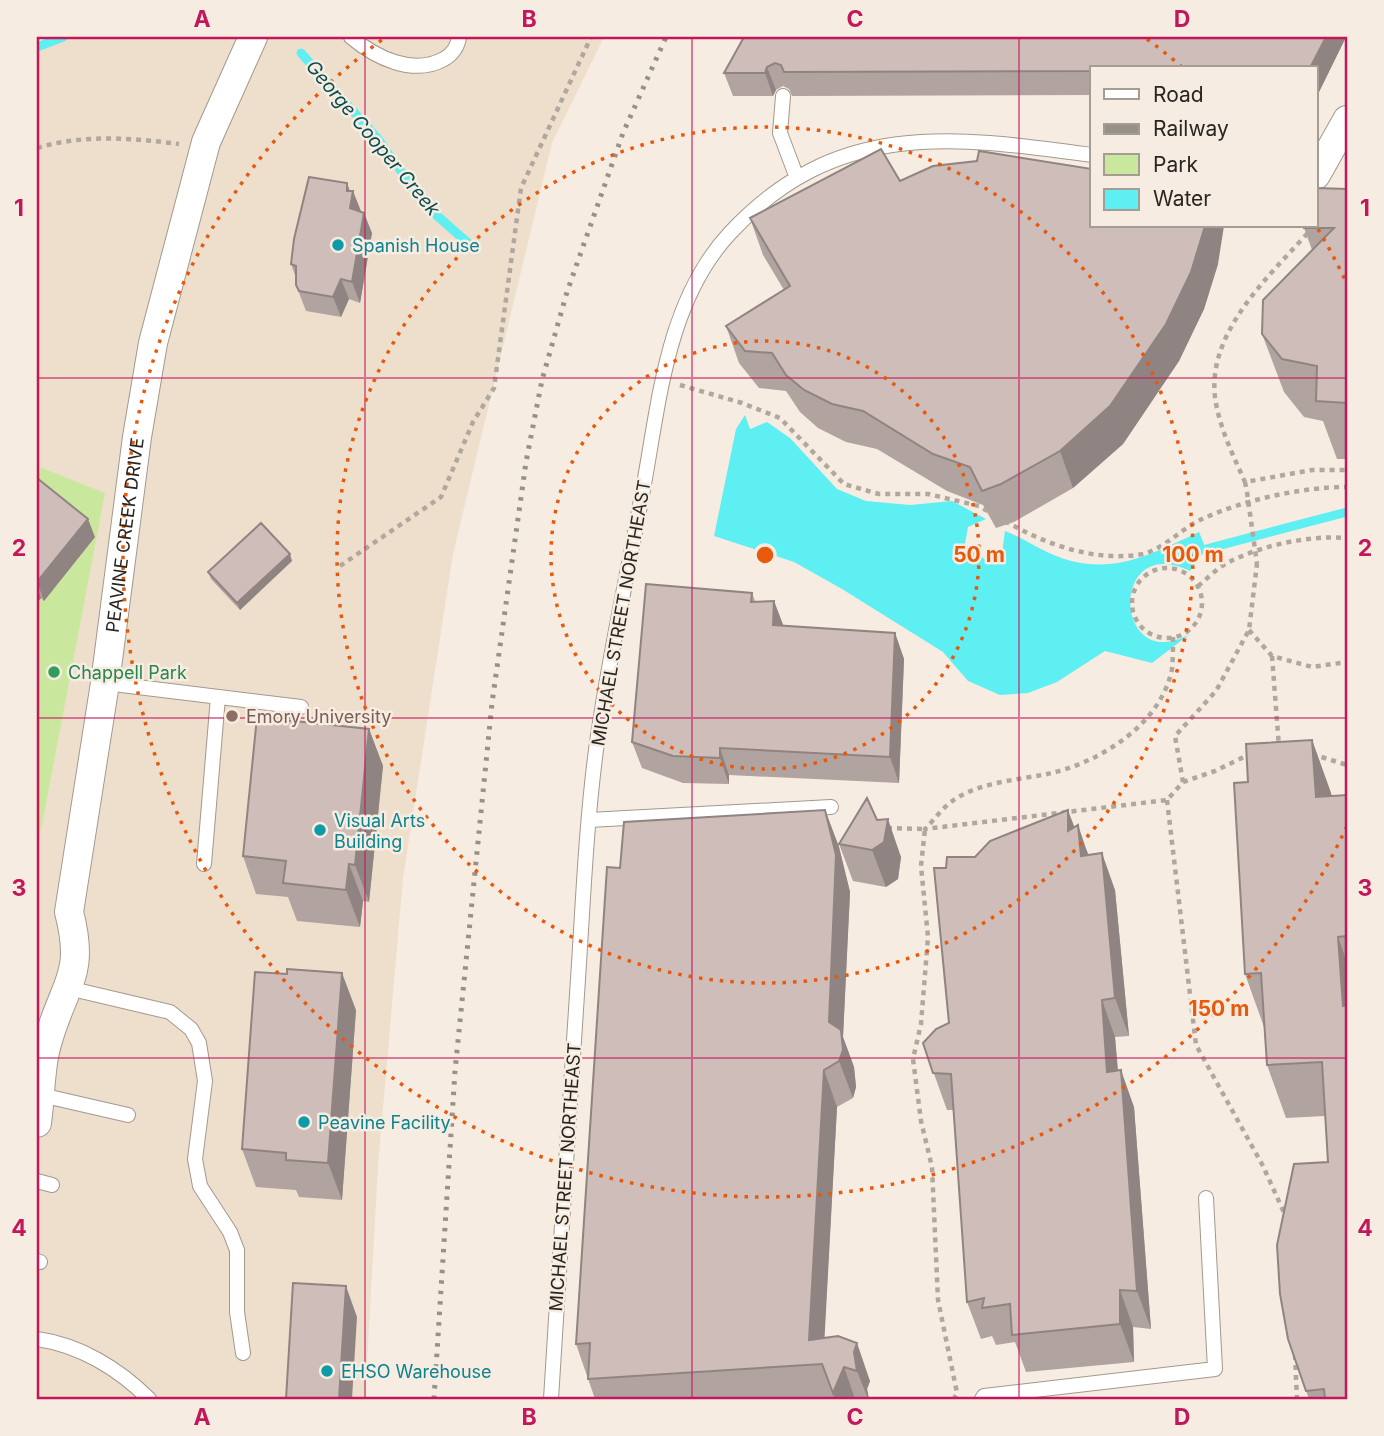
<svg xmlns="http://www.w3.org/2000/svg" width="1384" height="1436" font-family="Inter,sans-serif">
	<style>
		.built { fill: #eedfcd }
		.green { fill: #cae89d }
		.water { fill: #5eeff2 }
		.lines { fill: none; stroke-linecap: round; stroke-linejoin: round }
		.stream { stroke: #5eeff2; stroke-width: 9 }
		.lane-casing { stroke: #a2998e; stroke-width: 16 }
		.street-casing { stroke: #a2998e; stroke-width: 30 }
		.path { stroke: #b0a89f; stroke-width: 4.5; stroke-dasharray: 5 5; stroke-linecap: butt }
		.lane { stroke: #fff; stroke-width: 14 }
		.street { stroke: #fff; stroke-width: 28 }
		.rail { stroke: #989188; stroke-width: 5; stroke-dasharray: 3.5 7; stroke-linecap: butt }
		.path-bridge { stroke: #b0a89f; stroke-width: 4.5; stroke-dasharray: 5 5; stroke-linecap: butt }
		.wall { fill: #b1a39f }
		.shaded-wall { fill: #908482 }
		.building { fill: #cebdb9; stroke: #908482; stroke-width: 2 }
		.grid { fill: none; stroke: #c2185b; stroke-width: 2; stroke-opacity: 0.55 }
		.ring { fill: none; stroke: #e8590c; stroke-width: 3.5; stroke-dasharray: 3.5 7 }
		.culture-dot { fill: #0f9aa8; stroke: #f7ece1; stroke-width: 2.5 }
		.leisure-dot { fill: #2e9e5b; stroke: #f7ece1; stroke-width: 2.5 }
		.education-dot { fill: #8d6e63; stroke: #f7ece1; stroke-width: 2.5 }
		.labels { text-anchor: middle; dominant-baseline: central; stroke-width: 5; stroke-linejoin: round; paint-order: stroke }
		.culture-label { font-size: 18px; fill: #0d838f; stroke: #f7ece1; text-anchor: start }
		.street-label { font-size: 18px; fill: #292621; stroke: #f7ece1 }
		.leisure-label { font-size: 18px; fill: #27864d; stroke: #f7ece1; text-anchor: start }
		.education-label { font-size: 18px; fill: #785e54; stroke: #f7ece1; text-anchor: start }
		.water-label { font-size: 19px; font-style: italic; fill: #094c4d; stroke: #f7ece1 }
		.centre { fill: #e8590c; stroke: #f7ece1; stroke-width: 3.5 }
		.ring-label { font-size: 21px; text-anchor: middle; font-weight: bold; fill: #e8590c; stroke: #f7ece1; stroke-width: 5; stroke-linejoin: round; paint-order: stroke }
		.neatline { fill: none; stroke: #c2185b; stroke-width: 2.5 }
		.grid-label { font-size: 23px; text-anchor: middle; font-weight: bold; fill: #c2185b }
	</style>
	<rect width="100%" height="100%" fill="#f7ece1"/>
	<!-- built -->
	<path class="built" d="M63 37H604L552 143 453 554 403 878 378 1166 365 1399H37V47Z"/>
	<!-- green -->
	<path class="green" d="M37 466 105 493 37 851Z"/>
	<!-- water -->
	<path class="water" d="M745 415 750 429 767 422 790 438 837 489 866 501 910 505 952 501 986 519 968 527 965 544 987 561 1002 553 1005 531C1021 537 1034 546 1049 553 1106 579 1148 556 1199 532L1206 549 1190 571C1108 531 1113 677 1190 634L1152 663 1105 651 1057 682 1028 693 1000 695 968 681 943 652 842 589 794 562 714 536 736 429Z"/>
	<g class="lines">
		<!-- stream -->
		<path class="stream" d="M37 47 63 37
			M301 53 378 139 426 206 476 250
			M1206 549 1347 512"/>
		<defs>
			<path id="lane" d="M351 37C376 58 413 76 444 59 452 55 458 46 459 37
				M783 96 780 133 797 178
				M105 683 301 707
				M589 820 831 807
				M204 864 218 697
				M68 988 170 1012 191 1029 199 1043 205 1081 195 1159 200 1186 230 1232 237 1250V1312L243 1353
				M41 1095 128 1115
				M37 1181 52 1185
				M37 1261 40 1262
				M37 1339C80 1345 119 1369 149 1399
				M551 1399C560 1259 568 1119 578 979 583 903 586 826 596 750 607 666 626 583 641 500 659 409 664 304 730 233 836 119 953 136 1092 155
				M982 1399 984 1396 1215 1369 1206 1198"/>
			<g id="street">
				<path d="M1316 175 1347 120"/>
				<path id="s1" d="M37 1123C41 1095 40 1063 49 1037 66 981 85 974 69 912L105 683 137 437 153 343 206 142 253 37"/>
			</g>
		</defs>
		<!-- lane casing -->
		<use href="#lane" class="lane-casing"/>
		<!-- street casing -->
		<use href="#street" class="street-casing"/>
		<!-- path -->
		<path class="path" d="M37 148C83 134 132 138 179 144
			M1314 226C1274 272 1207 329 1215 397 1219 427 1233 455 1245 482L1312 470H1347
			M680 385 742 403 780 418 844 484 879 494H928L979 506 991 513
			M1245 482 1247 492
			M1005 521C1043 543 1091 561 1137 555 1162 552 1180 529 1202 519 1244 500 1301 487 1347 487
			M340 566 441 497 473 422 494 388 521 188 591 37
			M1132 603a35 35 0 1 1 70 0a35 35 0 1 1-70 0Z
			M1198 586C1208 578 1218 567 1229 562 1263 545 1309 535 1347 538
			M1249 630 1272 656 1312 667 1347 662
			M1173 637C1173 648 1173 659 1172 669 1161 725 1099 763 1047 774 1017 780 982 782 955 799 944 806 934 820 925 829L1167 800 1183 782 1175 736 1216 691 1249 630 1257 564
			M1272 656 1279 747
			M1312 754 1347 765
			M1183 782 1215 771 1250 754
			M1167 800 1196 1045 1263 1166 1286 1217
			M887 828 925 829 921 866 928 937 921 1024 913 1059 921 1121 932 1167 938 1300 957 1393 954 1399
			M1295 1355 1297 1399"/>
		<!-- lane -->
		<use href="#lane" class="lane"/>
		<!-- street -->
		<use href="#street" class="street"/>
		<!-- rail -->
		<path class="rail" d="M434 1399 455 1071 492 703 526 462 542 380 567 292 623 133 666 37"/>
		<!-- path-bridge -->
		<path class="path-bridge" d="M1247 492 1257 564"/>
	</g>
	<!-- wall -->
	<path class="wall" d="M744 37H1346L1319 92 1316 68H1092V95L792 96 789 89 783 86 776 90 773 96H733L724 73Z
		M900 181 1218 264 1204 309 1179 361 1123 444 1073 488 1014 522 996 528 983 505 947 491 877 449 846 442 818 428 800 412 786 391 759 388 739 363 726 326 784 290 763 255 750 218Z
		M1347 189V459H1337L1323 421 1304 417 1284 392 1262 334 1312 250 1304 228Z
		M350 191 372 233 360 303 349 299 341 317 306 311 296 285V278L291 264Z
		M37 478 95 537 44 601 41 598 37 603Z
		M292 561 240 610 211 579 208 572Z
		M752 593 755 601H774L783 626 895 633 904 659 899 783 729 775V784L683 783 642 768 632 742Z
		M369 729 383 766 369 902 363 901 360 927 297 921 288 897 256 894 243 856Z
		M1312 740 1332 796 1347 795V1399H1309L1288 1339 1328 1162 1325 1116 1286 1118 1267 1065 1264 1027 1245 974 1248 782Z
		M825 810 839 847 850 892 843 1037 854 1067 856 1087 853 1098 837 1107 824 1338 870 1381 867 1389 869 1399H595L576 1344 620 868Z
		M877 820 901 857 898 879 886 887 853 881 839 844Z
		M1074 828 1089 855 1115 890 1129 1036 1115 1037 1118 1070 1134 1107 1151 1329 1133 1327 1134 1362 1026 1372 1015 1342 996 1345 992 1336 981 1339 967 1302 954 1110H947L923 1043 949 1023 946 868 975 857Z
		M356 1010 342 1200 299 1197 296 1190 256 1187 242 1149Z"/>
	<!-- shaded-wall -->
	<path class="shaded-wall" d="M1326 37H1346L1319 92 1316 95V68H1310Z
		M767 67 776 90 773 96 765 73Z
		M347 183 352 197 353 191 361 211 350 208 347 191Z
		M364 213 372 233 360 303 352 282Z
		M1205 226H1224L1218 264 1204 309 1179 361 1123 444 1073 488 1060 451Z
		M341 279 349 299 341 317 333 297Z
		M88 519 95 537 44 601 37 582Z
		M290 554 292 561 240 610 237 603Z
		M37 586 41 598 37 603Z
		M774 601 784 627 773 625Z
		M895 633 904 659 899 783 890 757Z
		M369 729 383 766 369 902 355 865Z
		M1312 740 1331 793 1335 850 1316 797Z
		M720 748 729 775V784L720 758Z
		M825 810 839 847 850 892 843 1037 854 1067 856 1087 853 1098 839 1061 829 1022Z
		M1068 810 1080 842 1078 825 1091 863 1094 893 1068 831Z
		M888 819 901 857 898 879 886 887 872 850Z
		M1102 853 1115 890 1129 1036 1115 998Z
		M349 864 363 901 360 927 346 890Z
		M1338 937 1347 962V1019L1343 1006Z
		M342 973 356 1010 342 1200 328 1163Z
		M1102 1000 1115 1037 1121 1109 1107 1072Z
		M824 1070 837 1107 823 1366 809 1340Z
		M1121 1070 1134 1107 1151 1329 1137 1291Z
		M346 1286 357 1317 352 1399H339Z
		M1120 1290 1133 1327 1134 1362 1120 1324Z
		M857 1343 870 1381 867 1389 869 1399H868L857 1371 854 1352Z
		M844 1367 855 1399H835L833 1393Z"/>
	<!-- building -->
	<path class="building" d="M744 37H1326L1310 68H1092V71L784 72 781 65 775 63 767 67 765 73H724Z
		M881 149 900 181 933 166 977 161 979 151 1092 169V226H1205L1191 272 1166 324 1110 406 1060 451 1001 484 982 491 970 467 933 454 863 411 832 404 804 390 786 375 772 353 745 351 726 326 790 286 750 218Z
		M309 177 347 183V191H353L350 208 364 213 352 282 341 279 333 297 299 291 296 285V266L291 264 294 239Z
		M1316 188 1347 189V403L1316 401 1317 366 1282 359 1262 334 1263 300 1334 228H1304V226H1316Z
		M37 478 88 519 37 582Z
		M261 523 290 554 237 603 208 572Z
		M646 584 752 593 751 602 774 601 773 625 895 633 890 757 720 748V758L673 756 632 742Z
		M257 717 369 729 355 865 349 864 346 890 283 883 286 861 243 856Z
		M1312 740 1316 797 1347 795V936L1338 937 1343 1006 1347 1005V1399H1325L1324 1389 1306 1391 1288 1339 1280 1294 1277 1245 1294 1164 1328 1162 1322 1062 1267 1065 1261 973 1245 974 1234 783 1248 782 1246 744Z
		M867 798 877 820 888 819 884 842 872 850 839 844Z
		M825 810 836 855 829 1022 841 1030 843 1050 839 1061 824 1070 809 1340 838 1336 857 1343 854 1352 857 1371 844 1367 833 1393 822 1364 588 1379 590 1343 576 1344 607 867 620 868 624 822Z
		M1068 810V831L1078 825 1081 856 1102 853 1115 998 1102 1000 1107 1072 1121 1070 1137 1291 1120 1290V1324L1012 1335 1010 1304 982 1308 984 1298 967 1302 951 1074 933 1073 923 1043 936 1029 949 1023 934 868H946L947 857H975L990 841Z
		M287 969 342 973 328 1163 286 1160V1153L242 1149 255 972 287 974Z
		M293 1283 346 1286 339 1399H286Z"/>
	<!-- grid -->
	<path class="grid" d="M365 37V1399M692 37V1399M1019 37V1399M37 378H1347M37 718H1347M37 1058H1347"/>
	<!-- distance rings -->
	<g class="ring">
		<circle cx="765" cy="555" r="214"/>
		<circle cx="765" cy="555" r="428"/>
		<path d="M1347 826A642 642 0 1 1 383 39M1147 39A642 642 0 0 1 1182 67M1318 229A642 642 0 0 1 1347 284"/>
	</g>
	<!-- markers -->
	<g class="culture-dot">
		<circle cx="338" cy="245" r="7"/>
		<circle cx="320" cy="830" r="7"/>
		<circle cx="304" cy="1122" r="7"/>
		<circle cx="327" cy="1371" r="7"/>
	</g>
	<circle class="leisure-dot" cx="54" cy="672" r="7"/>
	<circle class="education-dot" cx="232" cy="716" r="7"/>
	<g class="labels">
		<!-- culture labels -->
		<g class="culture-label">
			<text x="352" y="245">Spanish House</text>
			<text x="334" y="820">Visual Arts<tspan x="334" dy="21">Building</tspan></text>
			<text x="318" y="1122">Peavine Facility</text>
			<text x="341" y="1371">EHSO Warehouse</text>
		</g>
		<!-- street labels -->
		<g class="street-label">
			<text stroke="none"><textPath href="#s1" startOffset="598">PEAVINE CREEK DRIVE</textPath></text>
			<text transform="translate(621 613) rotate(-80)">MICHAEL STREET NORTHEAST</text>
			<text transform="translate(565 1177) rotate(-86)">MICHAEL STREET NORTHEAST</text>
		</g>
		<!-- leisure labels -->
		<g class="leisure-label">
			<text x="68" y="672">Chappell Park</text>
		</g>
		<!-- education labels -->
		<g class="education-label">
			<text x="246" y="716">Emory University</text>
		</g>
		<!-- water labels -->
		<g class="water-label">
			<text transform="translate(373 138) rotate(50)">George Cooper Creek</text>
		</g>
	</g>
	<circle cx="765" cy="555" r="10" class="centre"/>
	<g class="ring-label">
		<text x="979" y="562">50 m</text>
		<text x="1193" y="562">100 m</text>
		<text x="1219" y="1016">150 m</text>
	</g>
	<!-- border -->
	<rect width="1384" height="1436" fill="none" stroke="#f7ece1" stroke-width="77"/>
	<!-- legend -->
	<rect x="1090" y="66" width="228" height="161" fill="#f7ece1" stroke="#a59d94" stroke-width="2"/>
	<rect x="1104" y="89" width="35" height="10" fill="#ffffff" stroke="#a59d94" stroke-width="2"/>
	<text x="1153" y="102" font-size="21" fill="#292621">Road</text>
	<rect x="1104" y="124" width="35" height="10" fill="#989188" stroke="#a59d94" stroke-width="2"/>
	<text x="1153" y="136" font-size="21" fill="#292621">Railway</text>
	<rect x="1104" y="154" width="35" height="21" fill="#cae89d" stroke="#a59d94" stroke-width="2"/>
	<text x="1153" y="172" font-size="21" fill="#292621">Park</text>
	<rect x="1104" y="189" width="35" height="21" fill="#5eeff2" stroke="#a59d94" stroke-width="2"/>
	<text x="1153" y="206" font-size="21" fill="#292621">Water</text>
	<rect x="38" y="38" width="1308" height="1360" class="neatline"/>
	<g class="grid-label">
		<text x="202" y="27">A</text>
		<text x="529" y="27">B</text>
		<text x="855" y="27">C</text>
		<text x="1182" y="27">D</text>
		<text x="19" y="216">1</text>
		<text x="1365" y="216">1</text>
		<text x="19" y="556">2</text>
		<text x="1365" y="556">2</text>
		<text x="19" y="896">3</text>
		<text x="1365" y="896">3</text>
		<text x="19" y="1236">4</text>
		<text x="1365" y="1236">4</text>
		<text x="202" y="1425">A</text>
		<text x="529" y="1425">B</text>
		<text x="855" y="1425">C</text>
		<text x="1182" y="1425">D</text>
	</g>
</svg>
